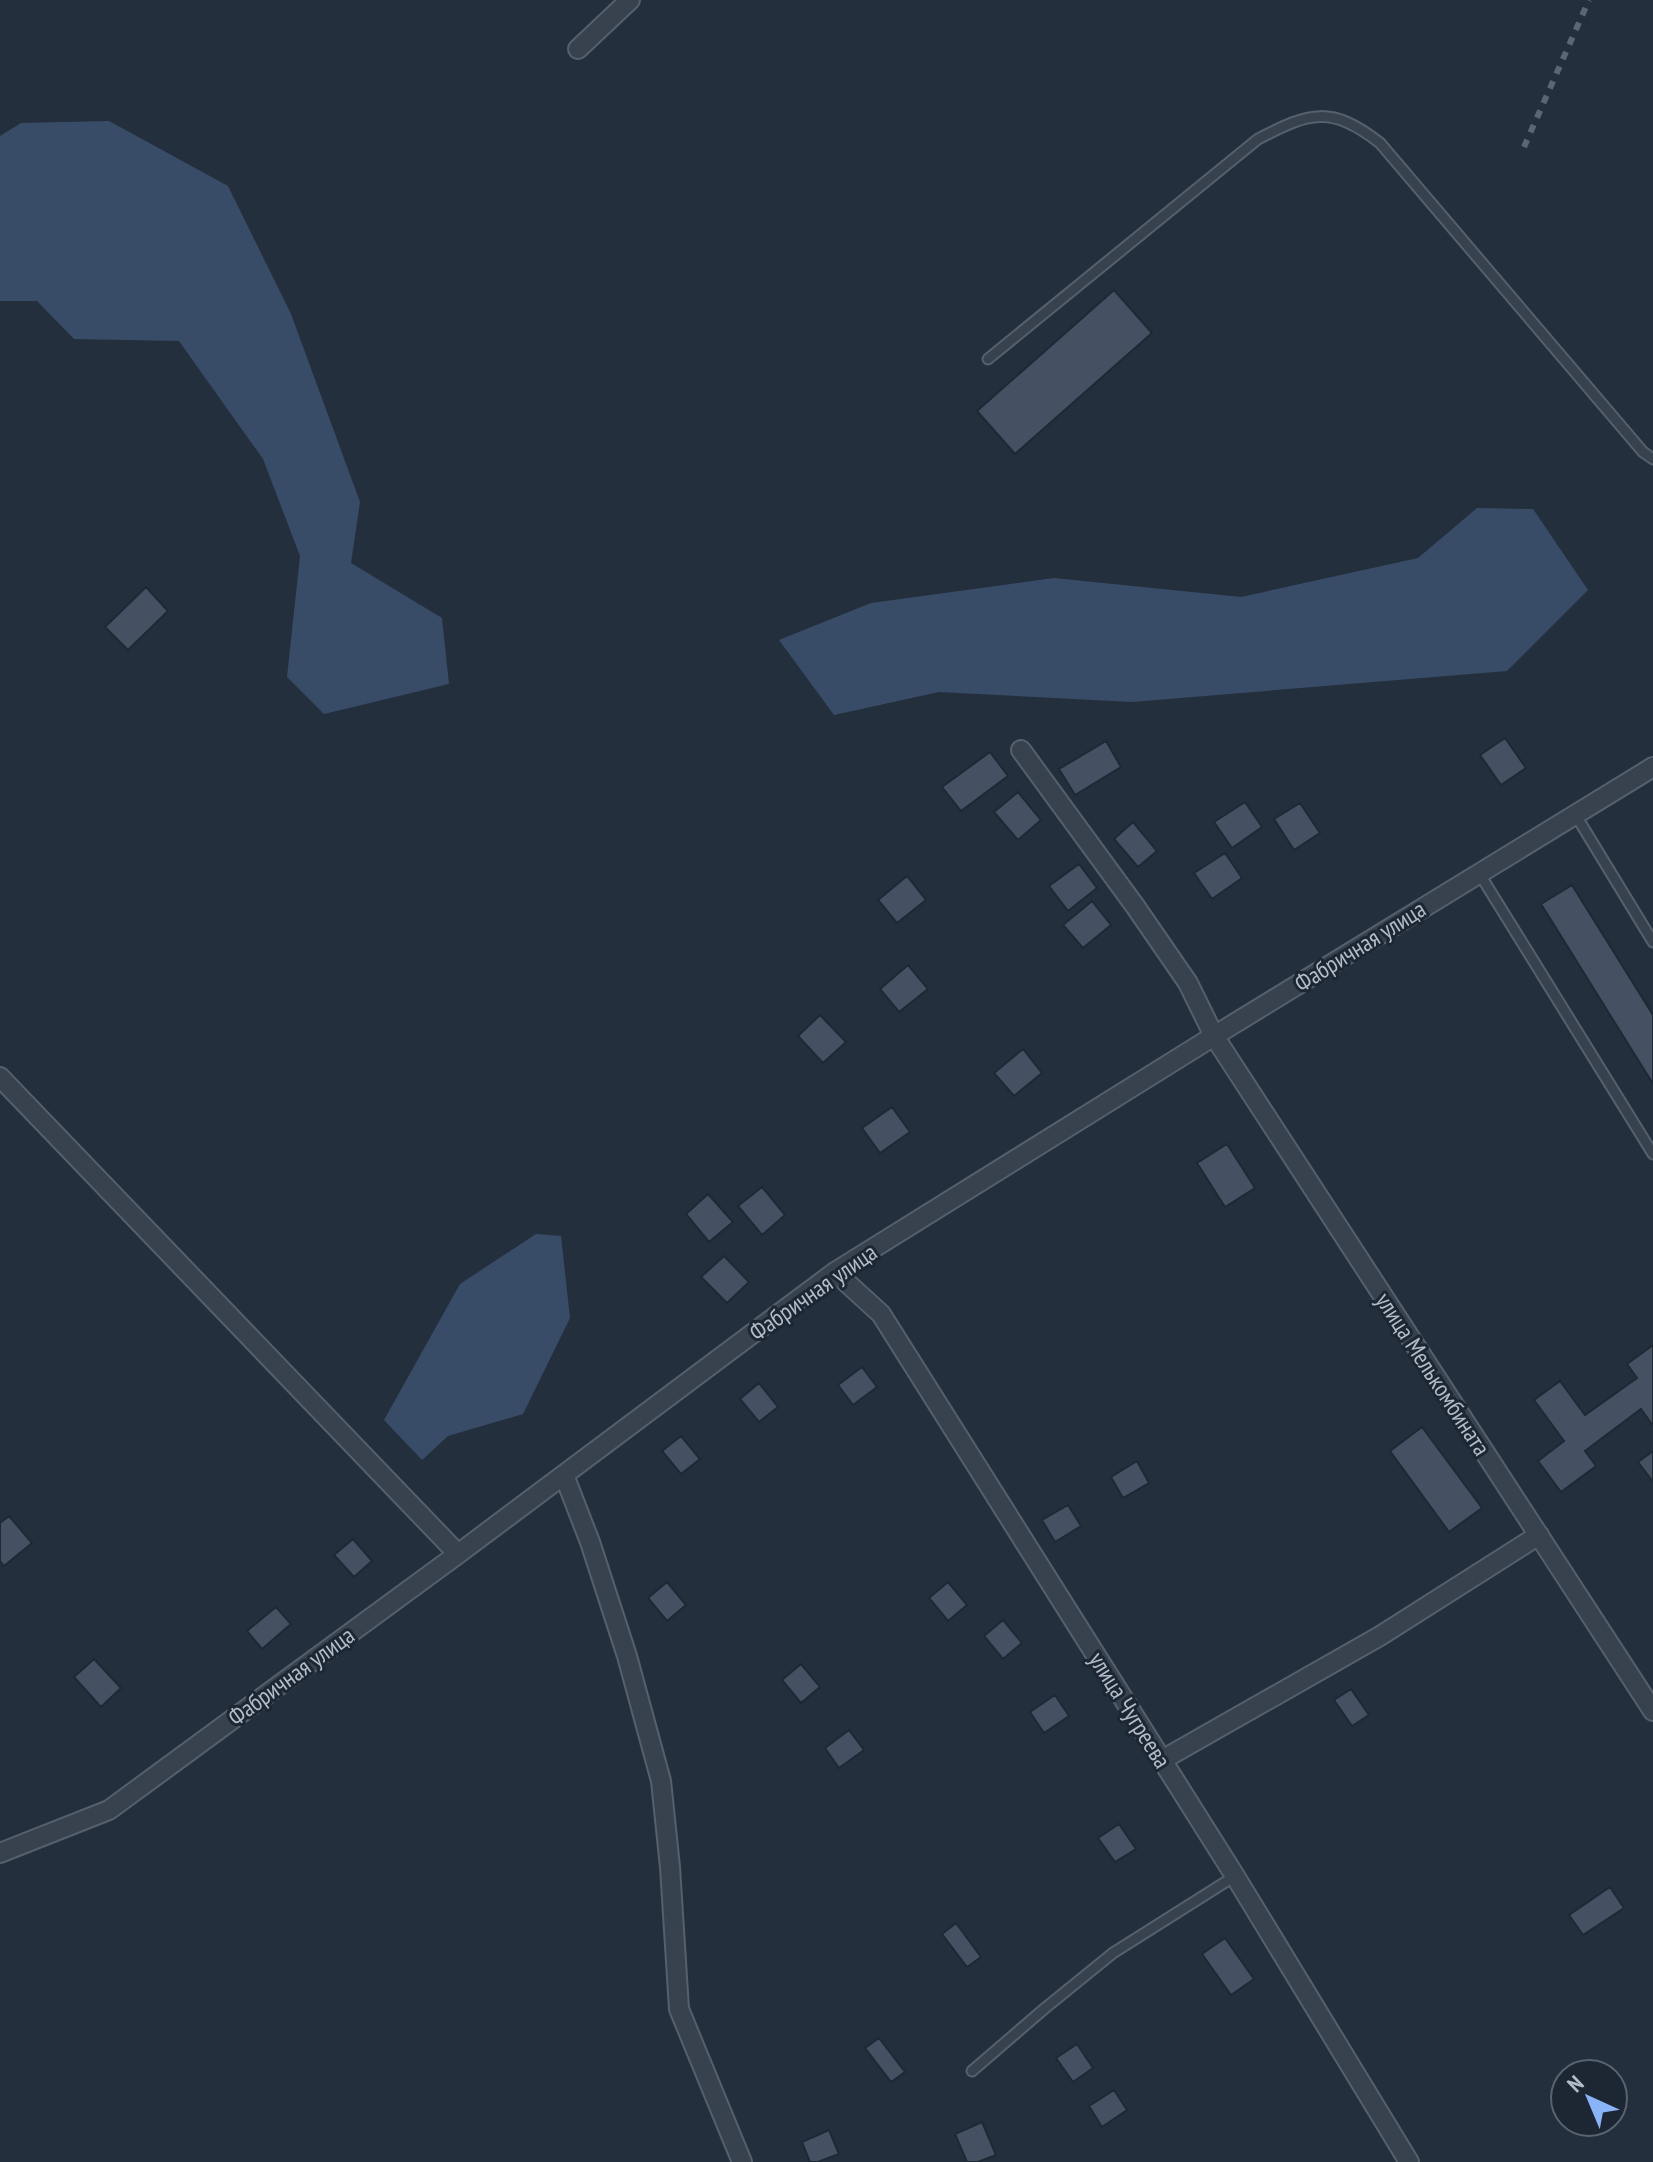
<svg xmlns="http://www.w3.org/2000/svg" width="1653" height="2162" font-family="'PT Sans Narrow',sans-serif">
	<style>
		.water { fill: #394c67 }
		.building { fill: #455162; stroke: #1f2835; stroke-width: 2 }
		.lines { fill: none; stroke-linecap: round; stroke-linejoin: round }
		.lane-casing { stroke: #565f6c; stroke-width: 13 }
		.street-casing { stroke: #565f6c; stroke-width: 22 }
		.lane { stroke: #38414e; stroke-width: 9 }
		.street { stroke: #38414e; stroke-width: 18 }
		.rail { stroke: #5a6575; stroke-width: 6; stroke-dasharray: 8 8; stroke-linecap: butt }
		.labels { text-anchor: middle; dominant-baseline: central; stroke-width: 6; stroke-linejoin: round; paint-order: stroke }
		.street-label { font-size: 24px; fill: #b4bcc9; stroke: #1d2633 }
	</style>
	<rect width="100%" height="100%" fill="#242f3e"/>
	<!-- water -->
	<path class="water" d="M109 121 228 186 291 314 360 502 351 563 442 618 449 684 324 714 287 677 300 556 263 459 179 341 74 339 37 301H0V136L21 123Z
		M1477 508 1533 509 1588 590 1507 671 1132 702 939 692 834 715 779 640 871 603 1054 578 1241 597 1418 558Z
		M536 1234 561 1236 570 1318 523 1414 448 1436 422 1460 384 1420 460 1284Z"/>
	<!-- building -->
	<path class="building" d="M1114 290 1152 333 1015 454 977 411Z
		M146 587 168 611 128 650 105 627Z
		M1505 738 1526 768 1501 785 1480 755Z
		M1106 741 1121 767 1075 795 1059 769Z
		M990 752 1008 776 961 811 942 787Z
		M1018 792 1041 820 1018 840 994 812Z
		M1245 802 1262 827 1232 848 1214 822Z
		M1300 803 1320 833 1294 850 1274 819Z
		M1133 822 1157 851 1138 867 1114 839Z
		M1225 853 1242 878 1212 899 1194 873Z
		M1079 864 1097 888 1068 911 1049 886Z
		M907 876 926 900 897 923 878 900Z
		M1572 885 1653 1015V1084L1541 904Z
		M1092 901 1111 925 1083 948 1063 925Z
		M908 965 928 989 899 1012 880 989Z
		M820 1015 846 1042 823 1063 798 1036Z
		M1023 1049 1042 1073 1014 1096 994 1073Z
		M892 1107 910 1132 880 1153 862 1128Z
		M1227 1144 1255 1188 1225 1207 1197 1163Z
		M762 1187 785 1215 762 1235 738 1206Z
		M708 1194 733 1222 709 1242 686 1214Z
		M724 1256 749 1282 727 1303 701 1277Z
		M1653 1345V1426L1641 1409 1585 1451 1596 1466 1561 1492 1538 1461 1564 1441 1534 1400 1560 1381 1585 1415 1637 1378 1627 1364Z
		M862 1367 877 1387 853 1405 838 1385Z
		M759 1383 778 1407 759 1422 740 1399Z
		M1422 1427 1482 1508 1449 1532 1390 1451Z
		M681 1436 700 1459 681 1474 662 1451Z
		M1653 1451V1482L1638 1462Z
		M1137 1461 1149 1483 1123 1498 1111 1477Z
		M1068 1505 1081 1526 1055 1542 1042 1520Z
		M9 1516 32 1543 4 1566 0 1561V1523Z
		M353 1539 372 1561 354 1577 334 1555Z
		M667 1582 686 1605 667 1621 648 1598Z
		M948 1582 967 1605 948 1621 929 1598Z
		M276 1607 291 1624 262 1649 247 1631Z
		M1003 1620 1022 1643 1003 1659 984 1636Z
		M94 1659 121 1688 101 1707 74 1677Z
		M801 1664 820 1687 801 1703 782 1680Z
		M1351 1689 1369 1715 1352 1726 1334 1700Z
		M1055 1695 1069 1716 1044 1733 1030 1712Z
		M849 1730 864 1750 839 1768 825 1748Z
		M1119 1824 1136 1849 1115 1862 1098 1838Z
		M1610 1887 1624 1908 1583 1935 1569 1915Z
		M956 1923 981 1957 967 1967 942 1934Z
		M1225 1938 1254 1979 1231 1995 1202 1954Z
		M879 2038 905 2072 891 2082 865 2048Z
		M1077 2044 1093 2068 1073 2082 1056 2058Z
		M1114 2090 1127 2110 1102 2127 1089 2106Z
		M982 2122 996 2155 978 2162H967L955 2134Z
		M829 2130 839 2154 818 2162H810L802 2142Z"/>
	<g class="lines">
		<defs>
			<path id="lane" d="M988 359 1258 139C1310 112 1331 105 1380 143L1643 452 1653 459
				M1575 814 1653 942
				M1479 873 1653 1154
				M972 2071 1044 2009 1113 1953 1235 1876"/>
			<path id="street" d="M578 49 630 0
				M1021 750 1135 906 1188 983 1214 1036 1653 1711
				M0 1077 458 1554
				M835 1272 881 1314 1235 1876 1409 2162
				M564 1475 590 1542 627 1656 661 1781 670 1867 679 2009 742 2162
				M1162 1760 1380 1636 1539 1535
				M0 1853 109 1810 458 1554 835 1272 1214 1036 1653 767"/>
		</defs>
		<!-- lane casing -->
		<use href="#lane" class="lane-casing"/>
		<!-- street casing -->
		<use href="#street" class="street-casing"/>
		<!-- lane -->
		<use href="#lane" class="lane"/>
		<!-- street -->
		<use href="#street" class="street"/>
		<!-- rail -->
		<path class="rail" d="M1524 147 1589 0"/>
	</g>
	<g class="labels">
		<!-- street labels -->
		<g class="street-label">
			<text transform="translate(1360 946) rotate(-32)">Фабричная улица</text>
			<text transform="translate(813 1292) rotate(-35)">Фабричная улица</text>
			<text transform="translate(1433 1374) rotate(57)">улица Мелькомбината</text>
			<text transform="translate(291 1676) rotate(-36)">Фабричная улица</text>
			<text transform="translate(1130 1710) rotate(58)">улица Чугреева</text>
		</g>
	</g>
	<!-- north arrow -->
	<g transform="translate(1589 2098) rotate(316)"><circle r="38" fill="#1d2633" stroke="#59626f" stroke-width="2"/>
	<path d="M0-6L14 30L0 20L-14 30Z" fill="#8ab4f8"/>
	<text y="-12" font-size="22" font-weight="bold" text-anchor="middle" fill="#b4bcc9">N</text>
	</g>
</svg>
